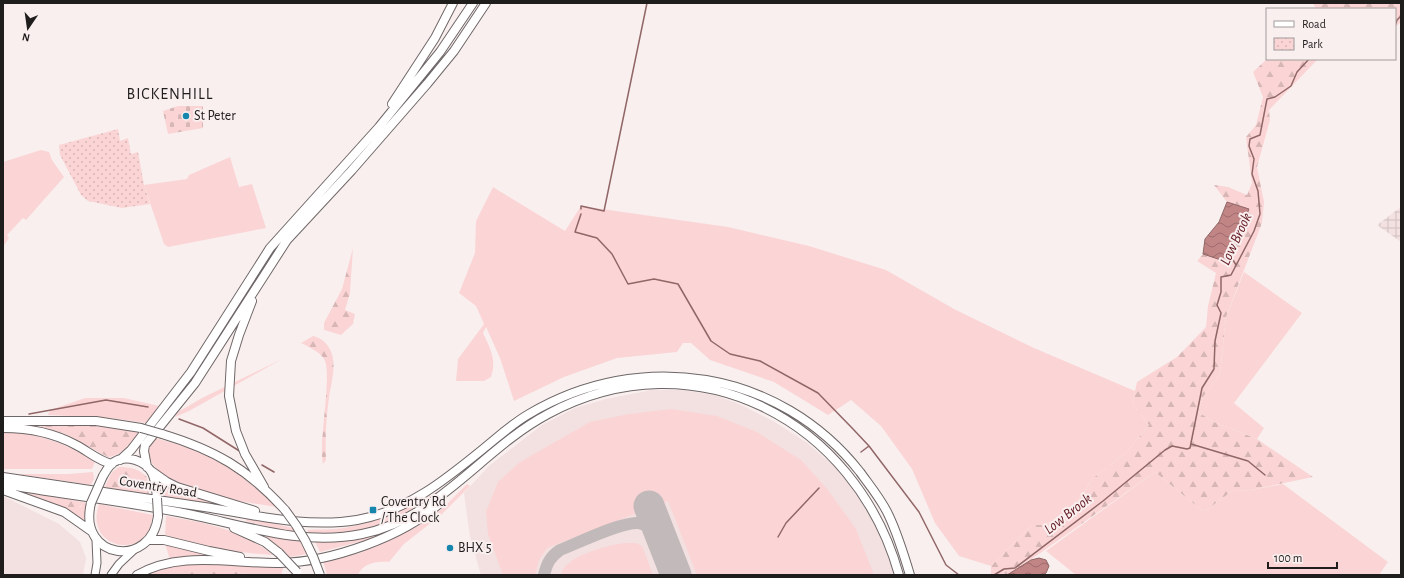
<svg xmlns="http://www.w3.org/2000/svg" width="1404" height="578" font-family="'Alegreya Sans',sans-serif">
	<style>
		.built { fill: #f3e0e0 }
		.industrial { fill: url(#industrial-grid) }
		.grass { fill: #fbd5d5 }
		.forest { fill: url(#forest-firs) }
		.cemetery { fill: url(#cemetery-stones) }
		.park { fill: url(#park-dots) }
		.water { fill: url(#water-waves); stroke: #916666 }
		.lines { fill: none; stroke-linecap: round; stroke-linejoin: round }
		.stream { stroke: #916666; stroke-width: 1.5 }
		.taxiway { stroke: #c2baba; stroke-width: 12 }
		.runway { stroke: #c2baba; stroke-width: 31 }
		.secondary-casing { stroke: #6f6767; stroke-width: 9 }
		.trunk-casing { stroke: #6f6767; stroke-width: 10 }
		.secondary { stroke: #fff; stroke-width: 7 }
		.trunk { stroke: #fff; stroke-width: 8 }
		.trunk-bridge-casing { stroke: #6f6767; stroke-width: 10; stroke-linecap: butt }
		.trunk-bridge { stroke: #fff; stroke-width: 8 }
		.poi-dot { fill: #1686ac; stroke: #f9efef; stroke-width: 1.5 }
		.labels { text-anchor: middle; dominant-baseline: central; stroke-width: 4; stroke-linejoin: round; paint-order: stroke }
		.poi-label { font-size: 14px; fill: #201d1d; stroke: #f9efef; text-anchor: start }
		.street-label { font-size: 14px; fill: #201d1d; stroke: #f9efef }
		.water-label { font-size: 15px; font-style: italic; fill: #631a22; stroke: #f9efef }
		.quarter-label { font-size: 16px; letter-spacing: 1px; fill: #201d1d; stroke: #f9efef }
	</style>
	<defs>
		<pattern id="industrial-grid" width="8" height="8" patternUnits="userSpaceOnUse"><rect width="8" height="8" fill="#f3e0e0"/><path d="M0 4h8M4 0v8" fill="none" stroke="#d0c0c0"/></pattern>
		<pattern id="forest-firs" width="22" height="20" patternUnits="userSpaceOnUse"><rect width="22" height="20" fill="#fbd5d5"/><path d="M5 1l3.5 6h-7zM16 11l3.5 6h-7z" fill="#d7b6b6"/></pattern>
		<pattern id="cemetery-stones" width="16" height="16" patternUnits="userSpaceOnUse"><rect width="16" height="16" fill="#fbd5d5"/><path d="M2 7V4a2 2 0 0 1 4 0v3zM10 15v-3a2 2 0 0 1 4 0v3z" fill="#d7b6b6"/></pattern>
		<pattern id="park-dots" width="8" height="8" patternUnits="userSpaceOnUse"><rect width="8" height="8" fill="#fbd5d5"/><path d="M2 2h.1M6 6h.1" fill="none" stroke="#d7b6b6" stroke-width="1.8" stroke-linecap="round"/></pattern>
		<pattern id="water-waves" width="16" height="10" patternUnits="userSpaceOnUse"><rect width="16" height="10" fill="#c28586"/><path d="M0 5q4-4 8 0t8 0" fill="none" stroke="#9d6c6d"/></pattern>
	</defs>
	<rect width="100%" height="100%" fill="#f9efef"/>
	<!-- built -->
	<path class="built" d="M652 390H682L714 395 739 404 773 421 806 442 833 465 851 486 873 520 896 575H481L470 537 464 493 489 466 542 425 575 408 606 399Z
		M3 496 59 524 80 542 86 558 83 575H3Z"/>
	<!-- industrial -->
	<path class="industrial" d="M1401 207V242L1377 225Z"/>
	<!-- grass -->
	<path class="grass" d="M41 150 49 152 52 160 64 177 26 220 23 218 7 235 9 238 3 247V162Z
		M230 157 239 187 252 184 266 228 168 247 164 244 144 185 187 179 189 175Z
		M493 187 565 231 581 206 728 227 809 246 886 270 954 309 1034 348 1135 391 1132 404 1149 425 1127 452 1092 479 1083 494 1058 519 1042 525H1032L991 566 959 556 935 523 912 469 881 426 851 400 828 415 774 382 710 360 691 343H683L677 352 617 358 564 377 514 401 500 358 486 327 483 333C490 348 497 360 491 377L484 381H456L458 359 484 324 476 306 459 293 475 253 476 221Z
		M1244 272 1302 313 1234 403 1264 428 1257 439 1214 422 1198 412 1203 397 1220 374 1226 317Z
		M282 359 189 411 175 417 178 412 202 398Z
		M85 398H124L159 406 146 423 110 418 48 415 50 410Z
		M671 409 717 416 757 432 801 460 828 490 856 529 874 575H697L668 501 547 548 539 560 535 575H503L488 534 486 512 498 482 520 462 590 422 629 414Z
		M3 431C37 434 66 442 95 462L92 469H3Z
		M151 437C205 450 237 468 277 507 248 503 127 487 151 437Z
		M93 472 94 479 91 485 17 474H68Z
		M1155 472 1204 512 1232 491 1251 490 1283 484 1388 562 1379 575H1076L1046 551Z
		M161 484 181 493 224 506 164 497Z
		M467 484 470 486 441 515 404 544 389 562C377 561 363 563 358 575H327L323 561 360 553 420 525 444 507Z
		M3 487 55 497V501L81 507 83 502 87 503 84 521 41 498Z
		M437 492 439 494C420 505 401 519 380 526 357 533 334 534 310 535L307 530C319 529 332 530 344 528 377 522 408 508 437 492Z
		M99 504 153 515C152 519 151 524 150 528 139 559 84 546 99 504Z
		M166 516C207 523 240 529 273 555 236 553 201 547 165 535Z
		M422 516 378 537 320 552 315 542C357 542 384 533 422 516Z
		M246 517 293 528 297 534 246 521Z
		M249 530 300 541 307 554 290 557 282 549Z
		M165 543 209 555 233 559 170 560Z
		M625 543H636L642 546 653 575H561C564 556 608 545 625 543Z
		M196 563 284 565 281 575H253L230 571 177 575H141L166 566Z"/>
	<!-- forest -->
	<path class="forest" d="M1313 3H1401V22L1395 27V9H1316Z
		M1267 59H1318L1269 110 1270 120 1257 167 1264 202 1262 223 1226 317 1220 374 1203 397 1198 412 1214 422 1257 439 1313 477 1251 490 1232 491 1204 512 1155 472 1012 573 1007 575H991V566L1032 525H1042L1058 519 1083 494 1092 479 1127 452 1149 425 1132 404 1137 382 1177 357 1206 327 1208 306 1216 273 1197 261 1203 254 1227 262 1249 210 1227 202 1214 185 1228 187 1247 195 1252 183 1246 137 1256 125 1263 97 1253 72Z
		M353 248 350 293 345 310 355 314 353 324 341 335 324 330V323L342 289Z
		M313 336C323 338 329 345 332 354 336 368 331 384 329 398 326 419 325 439 326 460L323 464C318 441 333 373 324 359 320 352 309 347 301 343Z
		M58 423 118 428 140 433C131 443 122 456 108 457L63 433 41 427V424Z
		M119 467C131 467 139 469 147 477L149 494 104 488 112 472Z
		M55 497 83 502 81 506 70 510 55 501Z
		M230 571 253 575H177L180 573Z"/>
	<!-- cemetery -->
	<path class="cemetery" d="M178 106H203V128L168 134 163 111Z"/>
	<!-- park -->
	<path class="park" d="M118 129 120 141 128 138 131 154 138 152 144 185 150 204 122 208 88 201 81 195 60 155 59 145Z"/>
	<!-- water -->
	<path class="water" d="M1227 202 1249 209 1227 262 1203 254 1205 239 1219 222Z
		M1039 558 1046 560 1049 566 1046 573 1043 575H1007L1031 560Z"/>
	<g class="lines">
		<!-- stream -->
		<path class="stream" d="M1395 26 1397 20 1401 16
			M581 209V206L604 211 647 3
			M581 214 575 232 597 238 612 254 628 284 654 279 678 284 711 341 730 354 760 361 818 393 853 429 869 446 919 512 946 565 959 575
			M1227 262 1233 260 1236 265
			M29 414 106 400 148 407
			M179 419 203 428 241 452
			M1191 444 1248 461 1265 475
			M861 452 869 446
			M262 465 274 472
			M778 537 786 523 819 488
			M994 575 1004 569 1015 568 1103 501 1165 450 1172 446 1187 449 1190 448 1202 388 1214 369 1215 341 1221 313 1217 305 1221 292V277L1231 275 1254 231 1260 214 1258 191 1252 174 1254 159 1249 146 1250 139 1260 135 1267 99 1275 97 1291 86 1297 72 1309 59"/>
		<!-- taxiway -->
		<path class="taxiway" d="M544 575C547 563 550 557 560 550 578 543 622 521 639 523 650 525 656 534 663 542"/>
		<!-- runway -->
		<path class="runway" d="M649 506 676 575"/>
		<defs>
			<path id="secondary" d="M95 575 97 563 96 540
				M111 575 119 564 135 549"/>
			<path id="trunk" d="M392 104 435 38 453 3
				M252 301 239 335 231 361 229 396 236 431 245 454 264 487
				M3 421H96L141 428
				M3 428C28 428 54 433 76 445 88 451 98 461 112 464
				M162 434C215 450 248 469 285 510
				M120 460 131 450 191 372 270 248 379 127 440 52 473 3
				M147 467 144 451 145 445 195 383 287 240 352 170 427 84 454 51 486 3
				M150 470 167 482 177 487 255 511
				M103 476C106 471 109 465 114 462 126 454 146 461 152 473 156 481 156 490 157 498
				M3 477C72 487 142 498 211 508 258 516 309 528 357 520 407 511 445 480 483 449 498 437 513 423 529 414 640 348 780 370 860 472 870 486 882 500 889 516 898 535 904 555 910 575
				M3 484C61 494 120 501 178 512 238 523 300 547 362 534 438 519 482 449 548 414 695 335 856 420 899 575
				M3 490 64 512 91 531
				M91 503C77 560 152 569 158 516
				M234 528 265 542 279 553
				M148 540H164L209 551 240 557
				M137 575C180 550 232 564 280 563 330 562 404 537 441 502"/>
		</defs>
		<!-- secondary casing -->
		<use href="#secondary" class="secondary-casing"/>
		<!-- trunk casing -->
		<use href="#trunk" class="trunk-casing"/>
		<!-- secondary -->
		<use href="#secondary" class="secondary"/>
		<!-- trunk -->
		<use href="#trunk" class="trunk"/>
		<defs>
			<path id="trunk-bridge" d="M141 428 162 434
				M157 498 158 516
				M91 503 103 476
				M285 510C301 530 312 551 320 575
				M279 553 297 572"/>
		</defs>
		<!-- trunk-bridge casing -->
		<use href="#trunk-bridge" class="trunk-bridge-casing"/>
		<!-- trunk-bridge -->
		<use href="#trunk-bridge" class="trunk-bridge"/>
	</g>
	<!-- markers -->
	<g class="poi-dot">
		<circle cx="186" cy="116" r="4"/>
		<rect x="369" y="506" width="8" height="8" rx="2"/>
		<circle cx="450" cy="548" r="4"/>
	</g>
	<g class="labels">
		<!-- poi labels -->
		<g class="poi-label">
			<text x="194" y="116">St Peter</text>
			<text x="381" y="502">Coventry Rd<tspan x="381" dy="16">/ The Clock</tspan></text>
			<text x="458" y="548">BHX 5</text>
		</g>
		<!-- street labels -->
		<g class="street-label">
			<text transform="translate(158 487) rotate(9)">Coventry Road</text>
		</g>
		<!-- water labels -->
		<g class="water-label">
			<text transform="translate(1236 239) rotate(-65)">Low Brook</text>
			<text transform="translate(1068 514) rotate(-38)">Low Brook</text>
		</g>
		<!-- quarter labels -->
		<g class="quarter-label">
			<text x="170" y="94">BICKENHILL</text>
		</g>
	</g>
	<!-- border -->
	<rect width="1404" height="578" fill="none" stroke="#201d1d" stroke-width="8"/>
	<!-- legend -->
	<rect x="1266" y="8" width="130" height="52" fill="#f9efef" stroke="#a29b9b"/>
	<rect x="1274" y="21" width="20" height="6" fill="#ffffff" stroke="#a29b9b"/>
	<text x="1302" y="28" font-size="12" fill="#201d1d">Road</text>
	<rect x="1274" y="38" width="20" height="12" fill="url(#park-dots)" stroke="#a29b9b"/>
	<text x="1302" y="48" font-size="12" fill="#201d1d">Park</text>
	<!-- north arrow -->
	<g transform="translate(28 28) rotate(193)" stroke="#f9efef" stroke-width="3" paint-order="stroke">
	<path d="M0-3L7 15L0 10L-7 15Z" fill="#201d1d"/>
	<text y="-6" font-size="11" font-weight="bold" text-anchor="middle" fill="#201d1d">N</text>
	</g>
	<!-- scale -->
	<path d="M1268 562v6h69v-6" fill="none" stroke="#201d1d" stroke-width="2"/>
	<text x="1274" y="562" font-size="12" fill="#201d1d" stroke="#f9efef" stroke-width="3" paint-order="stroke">100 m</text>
</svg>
